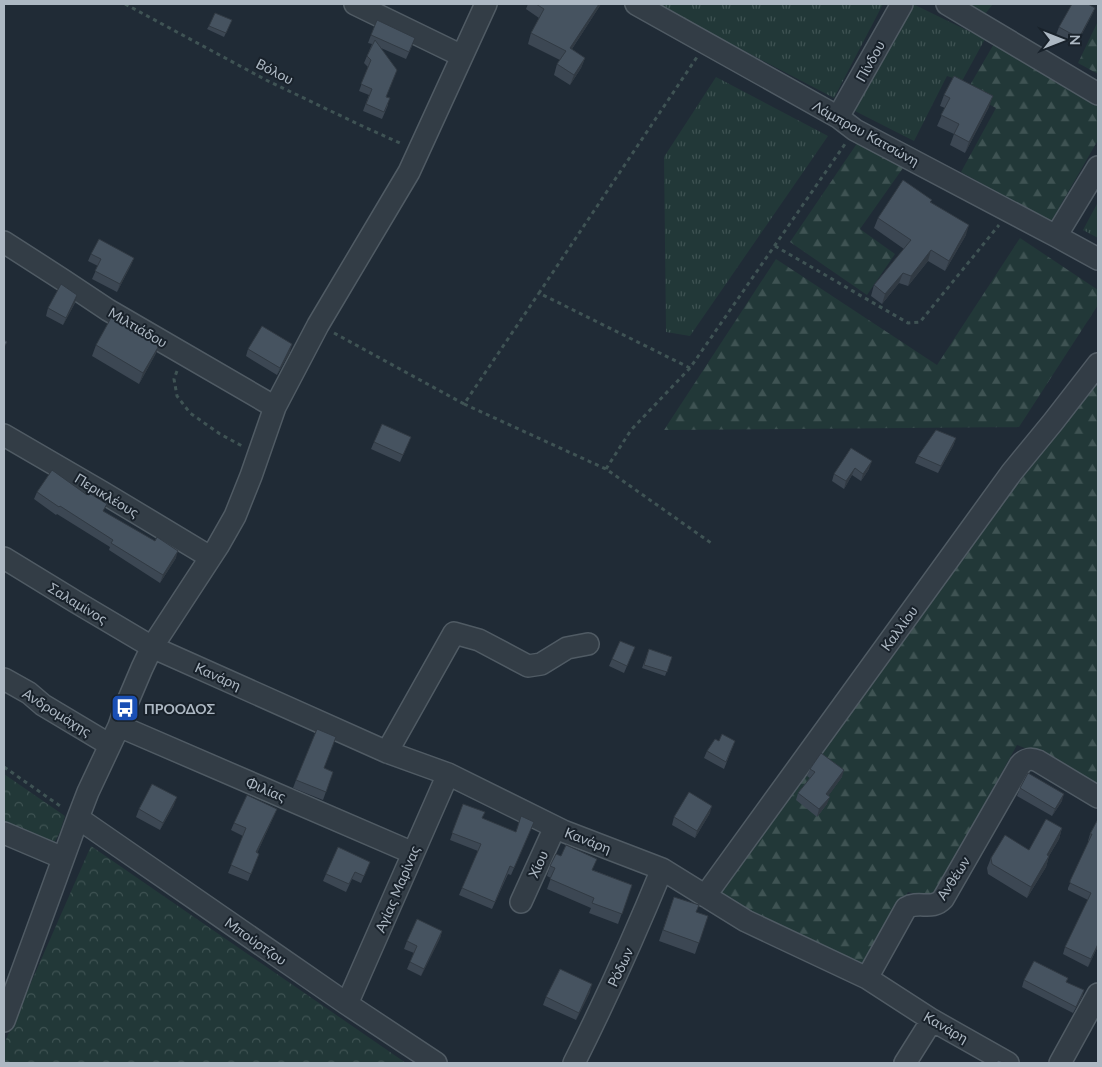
<svg xmlns="http://www.w3.org/2000/svg" width="1102" height="1067" font-family="Lato,sans-serif">
	<style>
		.grass { fill: url(#grass-tufts) }
		.forest { fill: url(#forest-firs) }
		.park { fill: url(#park-crowns) }
		.lines { fill: none; stroke-linecap: round; stroke-linejoin: round }
		.minor-casing { stroke: #505b64; stroke-width: 24 }
		.path { stroke: #3f5354; stroke-width: 3; stroke-dasharray: 4 4; stroke-linecap: butt }
		.minor { stroke: #333d46; stroke-width: 21 }
		.wall { fill: #3c4753 }
		.shaded-wall { fill: #313a43 }
		.building { fill: #465360; stroke: #313a43 }
		.labels { text-anchor: middle; dominant-baseline: central; stroke-width: 4; stroke-linejoin: round; paint-order: stroke }
		.street-label { font-size: 14px; fill: #adb8c3; stroke: #19222b }
		.poi-label { font-size: 14px; font-weight: bold; fill: #adb8c3; stroke: #19222b; text-anchor: start }
	</style>
	<defs>
		<pattern id="grass-tufts" width="24" height="20" patternUnits="userSpaceOnUse" patternTransform="scale(1.25)"><rect width="24" height="20" fill="#223838"/><path d="M3 7l-1-3M5 7V3M7 7l1-3M15 17l-1-3M17 17v-4M19 17l1-3" fill="none" stroke="#3f5353"/></pattern>
		<pattern id="forest-firs" width="22" height="20" patternUnits="userSpaceOnUse" patternTransform="scale(1.25)"><rect width="22" height="20" fill="#223838"/><path d="M5 1l3.5 6h-7zM16 11l3.5 6h-7z" fill="#3f5353"/></pattern>
		<pattern id="park-crowns" width="20" height="18" patternUnits="userSpaceOnUse" patternTransform="scale(1.25)"><rect width="20" height="18" fill="#223838"/><path d="M2 6a3 3 0 1 1 6 0M12 15a3 3 0 1 1 6 0" fill="none" stroke="#3f5353"/></pattern>
	</defs>
	<rect width="100%" height="100%" fill="#202b36"/>
	<!-- grass -->
	<path class="grass" d="M655 4H883L834 98Z
		M913 4 985 39 962 81 947 76 914 141 853 110Z
		M716 77 828 136 690 336 666 332 664 157Z
		M1098 202V238L1083 230Z"/>
	<!-- forest -->
	<path class="forest" d="M970 4H993L985 14Z
		M1098 21V74L1078 63Z
		M995 42 1098 102V140L1051 222 961 172 996 108 966 92Z
		M860 139 903 168 860 229 895 254 867 295 790 242Z
		M1020 238 1098 290V305L1019 427 664 430 776 259 937 365Z
		M1098 373V789L1030 750 1017 745 954 859 931 898 908 892 863 976 714 894Z"/>
	<!-- park -->
	<path class="park" d="M4 774 65 816 60 832 52 847 4 826Z
		M91 846 406 1063H4V1044Z"/>
	<g class="lines">
		<defs>
			<path id="minor" d="M355 4 462 56
				M636 4 838 117 855 130 1056 236 1098 259
				M947 4 1098 94
				M838 117 902 4
				M1056 236 1098 167
				M4 242 63 280 108 310 275 407
				M4 435 102 492 210 557
				M4 558 76 602 152 647 387 752 448 774 555 827 563 831 662 869 746 921 867 978 932 1020 1008 1063
				M4 679 29 693 43 705 110 745
				M119 726 413 853
				M387 752 454 633 479 640 528 666 541 664 567 648 588 644
				M78 818 347 1004 436 1063
				M4 833 63 858
				M705 896 1012 472 1053 422 1098 364
				M521 902 555 827
				M867 978 906 908C919 900 932 911 943 899L1020 765C1025 759 1031 758 1038 761L1098 797
				M347 1004 448 774
				M4 1021 78 818 88 792 119 726 125 708 142 668 152 647 218 546 235 516 251 476 275 407 318 325 409 172 486 4
				M574 1063C606 999 635 935 662 869
				M905 1063 932 1020
				M1060 1063 1098 994"/>
		</defs>
		<!-- minor casing -->
		<use href="#minor" class="minor-casing"/>
		<!-- path -->
		<path class="path" d="M125 4 266 80 360 125 402 144
			M775 246 908 323 920 322 999 225
			M334 333 464 404 539 293
			M690 368 539 293 697 57
			M177 371 174 379 177 396 190 413 220 434 244 447
			M464 404 606 469 711 543
			M606 469 631 430 690 368 845 144
			M4 767 63 808"/>
		<!-- minor -->
		<use href="#minor" class="minor"/>
	</g>
	<!-- wall -->
	<path class="wall" d="M528 4H601L572 49 585 58 581 68 570 85 554 75 557 64 560 60 528 44 531 33 539 18 526 9Z
		M1095 8 1092 15 1076 45 1056 35 1059 27Z
		M232 20 224 37 207 29 209 26Z
		M371 35 412 46 406 59 381 48 388 105 382 119 363 111 369 95 359 91 368 67 364 63 372 44 368 43Z
		M944 95 989 107 965 153 950 145 954 134 937 126 945 108 940 106Z
		M931 202 966 235 945 271 928 261 908 286 899 283 882 304 871 296 874 285 904 249 874 228 878 218Z
		M91 254 134 258 131 265 117 292 92 279 98 266 88 261Z
		M75 303 63 325 46 316 48 308Z
		M160 344 155 355 139 384 92 356 96 345Z
		M248 349 290 352 277 375 246 356Z
		M411 437 400 462 371 449 374 442Z
		M956 438 953 446 938 473 915 463 918 456Z
		M851 448 869 469 861 481 852 475 844 489 832 481 834 474Z
		M37 492 104 512 176 558 160 583 109 550 110 547 57 514 56 515 34 499Z
		M635 647 624 673 609 666 612 659Z
		M649 649 672 657 665 676 642 668Z
		M735 741 724 769 704 758 707 751Z
		M324 768 333 772 323 800 293 788 296 780Z
		M810 769 842 777 828 796 827 804 817 817 796 800 798 793 810 778 807 776Z
		M1020 788 1062 801 1052 816 1017 796Z
		M463 804 482 818 516 832 531 829 511 875 508 874 492 909 459 895 478 851 450 840Z
		M174 805 160 830 136 817 139 809Z
		M277 809 257 853 259 854 248 881 228 873 243 836 231 830 234 823Z
		M710 813 695 838 672 825 674 817Z
		M1098 819V946L1088 967 1063 954 1065 947 1088 900 1068 890V888L1089 841H1088L1090 834Z
		M1062 828 1059 839 1049 856 1046 867 1027 898 988 874 987 868 991 858 1029 850Z
		M370 862 361 883 352 879 346 892 323 881 326 874Z
		M550 866 593 870 632 885 618 924 589 913 591 908 547 889 551 878 547 876Z
		M674 897 696 912 708 916 695 954 659 941Z
		M442 931 440 938 421 976 407 969 414 953 404 949 407 941Z
		M1068 978 1066 983 1084 990 1082 997 1073 1013 1022 987 1024 980Z
		M590 992 576 1020 543 1005 546 997Z"/>
	<!-- shaded-wall -->
	<path class="shaded-wall" d="M599 4H601L566 58 570 48Z
		M1095 8 1092 15 1076 45 1079 38Z
		M585 58 581 68 570 85 574 75Z
		M993 96 989 107 965 153 969 142Z
		M969 225 966 235 945 271 949 261Z
		M931 250 928 261 908 286 911 276Z
		M134 258 131 265 117 292 120 284Z
		M903 273 899 283 882 304 885 294Z
		M77 295 75 303 63 325 66 318Z
		M160 344 155 355 139 384 143 373Z
		M292 344 290 352 277 375 280 368Z
		M956 438 953 446 938 473 941 466Z
		M872 461 869 469 861 481 863 474Z
		M855 468 852 475 844 489 846 481Z
		M178 551 176 558 160 583 163 575Z
		M844 770 842 777 824 802 826 794Z
		M1064 794 1062 801 1052 816 1055 809Z
		M177 797 174 805 160 830 163 823Z
		M830 797 827 804 817 817 819 809Z
		M712 806 710 813 695 838 697 831Z
		M277 809 274 816 254 860 256 852Z
		M1062 828 1059 839 1043 866 1047 855Z
		M1049 856 1046 867 1027 898 1031 887Z
		M442 931 440 938 421 976 424 969Z
		M1098 944V946L1088 967 1091 959Z
		M592 984 590 992 576 1020 579 1013Z
		M1084 990 1082 997 1073 1013 1076 1007Z"/>
	<!-- building -->
	<path class="building" d="M536 4H599L570 48 585 58 574 75 557 64 566 51 531 33 544 9Z
		M1072 4H1088L1095 8 1079 38 1059 27Z
		M215 13 232 20 226 33 209 26Z
		M377 20 415 38 409 52 371 35Z
		M375 40 397 70 386 97 390 98 384 112 366 104 372 89 361 84 371 60 367 56Z
		M954 76 993 96 969 142 954 134 959 124 941 115 950 98 944 95Z
		M903 180 932 200 930 202 969 225 949 261 931 250 911 276 903 273 885 294 874 285 911 240 878 218Z
		M99 239 134 258 120 284 95 271 101 259 91 254Z
		M61 284 77 295 66 318 48 308Z
		M112 316 160 344 143 373 96 345Z
		M262 326 292 344 280 368 248 349Z
		M4 340 7 342 4 347Z
		M382 424 411 437 403 455 374 442Z
		M936 430 956 438 941 466 918 456Z
		M851 448 872 461 863 474 855 468 846 481 834 474Z
		M52 470 87 495 89 493 107 504 103 511 155 541 157 537 178 551 163 575 111 543 113 540 60 506 59 507 37 492Z
		M620 641 635 647 627 666 612 659Z
		M649 649 672 657 667 672 644 665Z
		M317 729 336 737 324 768 333 772 326 792 296 780Z
		M722 734 735 741 726 762 707 751 715 739 719 741Z
		M821 753 844 770 826 794 830 797 819 809 798 793 815 772 810 769Z
		M1028 773 1064 794 1055 809 1020 788Z
		M152 784 177 797 163 823 139 809Z
		M689 792 712 806 697 831 674 817Z
		M247 795 277 809 256 852 259 854 251 874 231 865 246 828 234 823Z
		M463 804 485 812 482 818 516 832 521 816 534 822 514 868 510 866 495 902 462 888 481 844 452 833Z
		M1046 819 1062 828 1047 855 1049 856 1031 887 992 864 991 858 1005 835 1029 850Z
		M1098 819V944L1091 959 1065 947 1091 893 1070 883V881L1092 834H1090Z
		M566 845 597 859 592 870 632 885 622 914 592 903 594 898 550 879 555 868 550 866 556 854 561 856Z
		M338 847 370 862 364 876 355 872 349 884 326 874Z
		M674 897 699 905 696 912 708 916 699 943 663 930Z
		M417 919 442 931 424 969 410 962 417 946 407 941Z
		M1034 961 1068 978 1066 982 1084 990 1076 1007 1024 980Z
		M560 969 592 984 579 1013 546 997Z
		M998 1060 1006 1063H996Z"/>
	<!-- icons -->
	<defs>
		<symbol id="bus-square" viewBox="-11 -11 22 22"><rect x="-9" y="-9" width="18" height="18" rx="4" fill="#1a4fb4" stroke="#19222b"/><path d="M-5-6H5V4H4V6H2V4H-2V6H-4V4H-5ZM-3.5-4V0h7V-4ZM-3.5 1.2v1.5H-2V1.2ZM2 1.2v1.5H3.5V1.2Z" fill="#fff"/></symbol>
	</defs>
	<g fill-rule="evenodd">
		<use href="#bus-square" x="109" y="692" width="32" height="32"/>
	</g>
	<g class="labels">
		<!-- street labels -->
		<g class="street-label">
			<text transform="translate(870 61) rotate(-61)">Πίνδου</text>
			<text transform="translate(275 71) rotate(27)">Βόλου</text>
			<text transform="translate(866 133) rotate(29)">Λάμπρου Κατσώνη</text>
			<text transform="translate(138 327) rotate(30)">Μιλτιάδου</text>
			<text transform="translate(107 495) rotate(31)">Περικλέους</text>
			<text transform="translate(78 603) rotate(31)">Σαλαμίνος</text>
			<text transform="translate(899 628) rotate(-54)">Καλλίου</text>
			<text transform="translate(218 676) rotate(24)">Κανάρη</text>
			<text transform="translate(57 712) rotate(32)">Ανδρομάχης</text>
			<text transform="translate(266 789) rotate(23)">Φιλίας</text>
			<text transform="translate(588 840) rotate(21)">Κανάρη</text>
			<text transform="translate(538 864) rotate(-66)">Χίου</text>
			<text transform="translate(953 878) rotate(-57)">Ανθέων</text>
			<text transform="translate(397 889) rotate(-67)">Αγίας Μαρίνας</text>
			<text transform="translate(256 941) rotate(35)">Μπούρτζου</text>
			<text transform="translate(620 967) rotate(-65)">Ρόδων</text>
			<text transform="translate(946 1027) rotate(30)">Κανάρη</text>
		</g>
		<!-- poi labels -->
		<g class="poi-label">
			<text x="144" y="708">ΠΡΟΟΔΟΣ</text>
		</g>
	</g>
	<!-- border -->
	<rect width="1102" height="1067" fill="none" stroke="#adb8c3" stroke-width="10"/>
	<!-- north arrow -->
	<g transform="translate(1062 40) rotate(90)" stroke="#19222b" stroke-width="4" paint-order="stroke">
	<path d="M0-4L9 19L0 12L-9 19Z" fill="#adb8c3"/>
	<text y="-8" font-size="14" font-weight="bold" text-anchor="middle" fill="#adb8c3">N</text>
	</g>
</svg>
